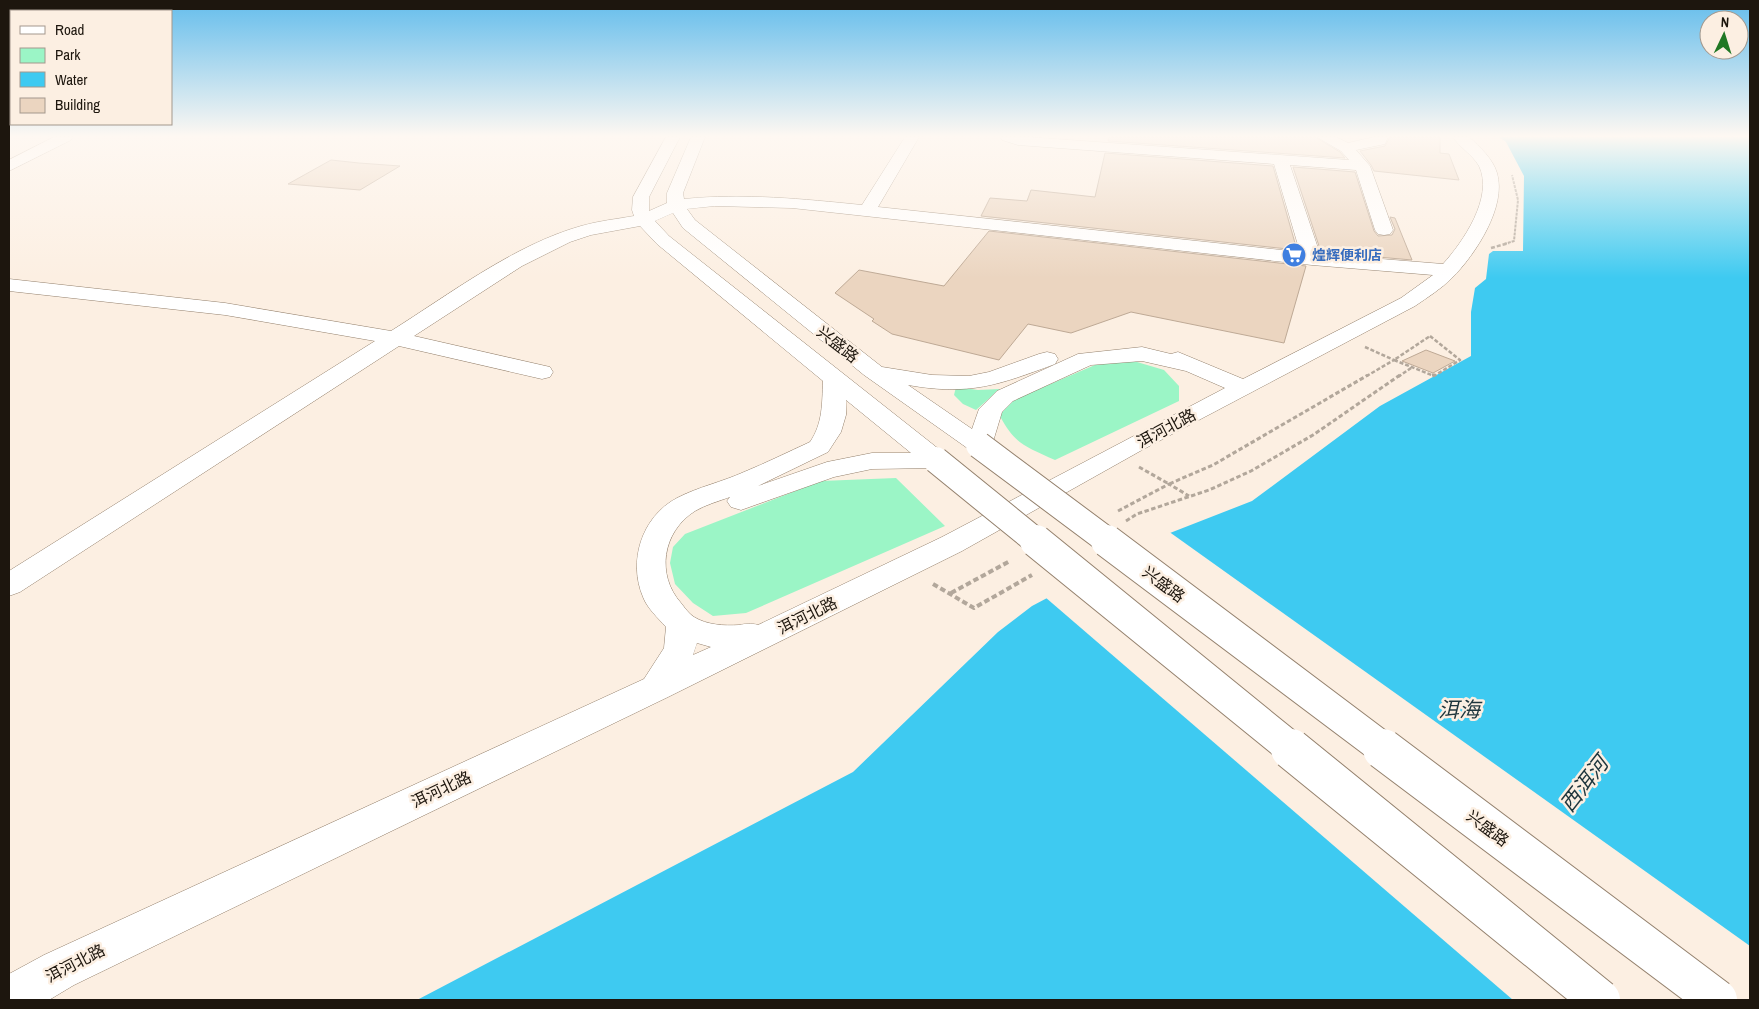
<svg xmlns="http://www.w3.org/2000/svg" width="1759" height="1009" font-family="'Archivo Narrow','Noto Sans SC',sans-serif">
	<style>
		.green { fill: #9bf5c6 }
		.water { fill: #3ecaf1 }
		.pier { fill: #fcefe2 }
		.building { fill: #ebd5c0; stroke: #bea995 }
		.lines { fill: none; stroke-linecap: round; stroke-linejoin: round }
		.minor-casing { stroke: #94816d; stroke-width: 1 }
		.path-far3 { stroke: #b2a79b; stroke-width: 2; stroke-dasharray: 3 1; stroke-linecap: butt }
		.path-far2 { stroke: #b2a79b; stroke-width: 2.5; stroke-dasharray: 4 2; stroke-linecap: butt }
		.path-far1 { stroke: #b2a79b; stroke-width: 3; stroke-dasharray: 4.5 2.5; stroke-linecap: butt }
		.path { stroke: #b2a79b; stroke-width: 4; stroke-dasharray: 5.5 3; stroke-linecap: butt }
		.minor { fill: #fff; fill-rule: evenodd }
		.minor-bridge-far2-casing { stroke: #94816d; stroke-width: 28; stroke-linecap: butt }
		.minor-bridge-far1-casing { stroke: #94816d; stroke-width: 34; stroke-linecap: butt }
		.minor-bridge-casing { stroke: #94816d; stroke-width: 42; stroke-linecap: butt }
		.minor-bridge-far2 { stroke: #fff; stroke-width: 26 }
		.minor-bridge-far1 { stroke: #fff; stroke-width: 32 }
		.minor-bridge { stroke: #fff; stroke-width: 40 }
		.labels { text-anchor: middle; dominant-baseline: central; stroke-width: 5; stroke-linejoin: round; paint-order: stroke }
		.far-shop-label { font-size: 14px; font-weight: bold; fill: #366cbe; stroke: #fcefe2; text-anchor: start }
		.street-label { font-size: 16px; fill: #1d160e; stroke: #fcefe2 }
		.near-water-label { font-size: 21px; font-style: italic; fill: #1e353c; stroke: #fcefe2 }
	</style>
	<rect width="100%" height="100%" fill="#fcefe2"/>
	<!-- green -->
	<path class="green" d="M1102 362H1137L1164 370 1179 386V401L1055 460C1027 447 1015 445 1000 416L1006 403Z
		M956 387 978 390 1000 389 976 410 963 404 954 395Z
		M896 478 945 526 746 613 713 616 693 603 675 584 670 563 673 547 685 534 821 481Z"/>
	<!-- water -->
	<path class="water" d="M1499 137H1750V1000H417L853 772 998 632 1032 606 1170 533 1252 501 1380 406 1471 356V312L1475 288 1486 279 1489 254 1493 251H1523L1524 176 1506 142Z"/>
	<!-- pier -->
	<path class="pier" d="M1168 531 1750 946V1000H1513L1045 597Z"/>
	<!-- building -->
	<path class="building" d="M1109 137H1315L1340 152 1345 158 1108 141Z
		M1390 137H1440V153L1449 154 1459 180 1374 171 1371 165 1360 151 1385 146Z
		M1105 153 1273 166 1297 250 981 216 990 198 1027 201 1031 190 1095 197Z
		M331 160 359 163 400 166 360 190 288 184Z
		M1293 167 1355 172 1374 231 1378 236 1392 235 1395 229 1390 217 1395 218 1412 260 1321 252Z
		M989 231 1306 266 1284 343 1131 312 1071 333 1028 324 999 360 892 334 872 321 874 319 835 293 859 270 944 286Z
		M1426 350 1455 361 1433 373 1402 361Z"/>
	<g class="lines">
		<defs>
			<path id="minor" d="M54 137H73L71 140 9 171V160Z
				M666 137H680L649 197V211L667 203V193L691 137H705L683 193 684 199C744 193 803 199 862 205L905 137H919L878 207 1300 252 1274 164 1018 145 1002 140 1000 137H1027L1349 160 1341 151 1317 137H1336L1348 143 1374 137H1388L1385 144 1356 150 1370 166 1393 230 1390 234 1384 235 1378 234 1375 230 1356 170 1290 165 1320 254 1443 264C1463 242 1494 197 1479 166 1472 154 1460 148 1453 137H1469C1480 147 1493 159 1497 173 1507 207 1475 255 1452 278 1441 289 1428 297 1415 306L1142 450 962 551 668 697 74 985 49 1000H9V974L44 955 644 679 664 648 666 627C658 618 647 608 643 597 628 562 641 517 677 498 698 487 722 482 744 472 766 463 788 452 810 442 823 423 822 403 823 381L657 244 640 226 591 235 570 242 522 266 414 336 550 367 553 372 550 377 542 379 399 346 20 592 9 596V571L375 341 225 315 9 291V279L225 303 391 331C450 294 514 245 581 226 598 221 617 219 634 216L632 210 633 197ZM715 206 792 208 1312 265 1433 275 1401 298 1243 379 1178 352 1171 354 1142 347 1078 354 997 391 979 409 972 429 908 385C970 396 998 385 1055 364L1058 359 1055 354 1047 352 1039 354 989 372 969 376 932 375 882 367 695 220 687 209ZM673 213 683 228 864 375 970 450 979 453 988 450 992 445 1002 412 1013 401 1091 365 1142 361 1186 371 1225 388 942 537 758 625C751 623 745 624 739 625 724 626 707 625 694 617 689 614 685 608 681 603 656 575 662 532 695 511 705 505 719 501 730 497L727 501 731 507 741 510 834 477 872 469 936 468 945 466 949 460 945 454 669 236 655 221ZM846 400 911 453H872L827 462 758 486 828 452 841 432 846 415ZM697 643 711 647 693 655Z"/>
		</defs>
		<!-- minor casing -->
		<use href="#minor" class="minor-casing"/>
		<!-- path-far3 -->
		<path class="path-far3" d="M1504 244 1514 241 1518 200 1512 175"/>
		<!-- path-far2 -->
		<path class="path-far2" d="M1491 248 1509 243
			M1430 336 1460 360 1434 376 1394 360Z
			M1365 347 1394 360 1365 377
			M1398 377 1411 368"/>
		<!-- path-far1 -->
		<path class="path-far1" d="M1432 375H1435
			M1139 467 1169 484 1213 465 1368 375
			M1118 511 1169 484 1189 496
			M1126 521 1137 514 1209 490 1251 471 1313 435 1400 375"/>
		<!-- path -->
		<path class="path" d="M933 584 974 608 1032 575
			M951 593 1010 561"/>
		<!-- minor -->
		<use href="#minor" class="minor"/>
		<defs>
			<path id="minor-bridge-far2" d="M979 445 1109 542
				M936 460 1037 542"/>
			<path id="minor-bridge-far1" d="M1036 541 1293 750
				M1107 541 1385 750"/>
			<path id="minor-bridge" d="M1291 749 1600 1000
				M1383 749 1717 1000"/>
		</defs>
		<!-- minor-bridge-far2 casing -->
		<use href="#minor-bridge-far2" class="minor-bridge-far2-casing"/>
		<!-- minor-bridge-far1 casing -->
		<use href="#minor-bridge-far1" class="minor-bridge-far1-casing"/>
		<!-- minor-bridge casing -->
		<use href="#minor-bridge" class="minor-bridge-casing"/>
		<!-- minor-bridge-far2 -->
		<use href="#minor-bridge-far2" class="minor-bridge-far2"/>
		<!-- minor-bridge-far1 -->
		<use href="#minor-bridge-far1" class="minor-bridge-far1"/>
		<!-- minor-bridge -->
		<use href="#minor-bridge" class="minor-bridge"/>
	</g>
	<!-- sky -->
	<linearGradient id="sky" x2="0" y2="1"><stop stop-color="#64bdec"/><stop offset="0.49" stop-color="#fef8f2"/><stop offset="1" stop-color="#fef8f2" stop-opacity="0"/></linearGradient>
	<rect width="1759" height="278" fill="url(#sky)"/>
	<!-- icons -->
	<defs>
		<symbol id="supermarket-disc" viewBox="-11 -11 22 22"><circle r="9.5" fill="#3f7fe0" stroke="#fcefe2"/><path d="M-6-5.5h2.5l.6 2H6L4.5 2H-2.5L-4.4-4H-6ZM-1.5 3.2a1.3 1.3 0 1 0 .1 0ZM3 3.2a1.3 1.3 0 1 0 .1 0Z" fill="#fff"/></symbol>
	</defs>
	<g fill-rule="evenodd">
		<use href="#supermarket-disc" x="1280" y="241" width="28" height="28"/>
	</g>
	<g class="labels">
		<!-- far-shop labels -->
		<g class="far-shop-label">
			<text x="1312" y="255">煌辉便利店</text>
		</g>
		<!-- street labels -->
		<g class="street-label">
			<text transform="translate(838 344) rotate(38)">兴盛路</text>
			<text transform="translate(1166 428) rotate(-28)">洱河北路</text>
			<text transform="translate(1164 584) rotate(37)">兴盛路</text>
			<text transform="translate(807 615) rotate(-26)">洱河北路</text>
			<text transform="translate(441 789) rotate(-25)">洱河北路</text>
			<text transform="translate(1488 828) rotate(37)">兴盛路</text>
			<text transform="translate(75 963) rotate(-27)">洱河北路</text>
		</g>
		<!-- near-water labels -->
		<g class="near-water-label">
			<text x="1459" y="709">洱海</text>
			<text transform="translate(1584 784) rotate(-52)">西洱河</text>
		</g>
	</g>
	<!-- border -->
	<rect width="1759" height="1009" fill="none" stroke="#1d160e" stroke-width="20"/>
	<!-- legend -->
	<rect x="10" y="10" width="162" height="115" fill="#fcefe2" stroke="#a3988d"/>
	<rect x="20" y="26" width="25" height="8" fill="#ffffff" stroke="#a3988d"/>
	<text x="55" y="35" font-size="15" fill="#1d160e">Road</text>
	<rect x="20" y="48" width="25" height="15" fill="#9bf5c6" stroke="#a3988d"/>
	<text x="55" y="60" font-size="15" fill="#1d160e">Park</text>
	<rect x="20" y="72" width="25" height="15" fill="#3ecaf1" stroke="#a3988d"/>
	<text x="55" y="85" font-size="15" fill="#1d160e">Water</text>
	<rect x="20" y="98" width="25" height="15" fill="#ebd5c0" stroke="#a3988d"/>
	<text x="55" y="110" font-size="15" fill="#1d160e">Building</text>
	<!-- north arrow -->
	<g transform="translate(1724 35) rotate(4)"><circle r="24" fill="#fcefe2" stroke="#a3988d"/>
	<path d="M0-4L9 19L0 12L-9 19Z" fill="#207724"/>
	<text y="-8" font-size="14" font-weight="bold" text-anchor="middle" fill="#1d160e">N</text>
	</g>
</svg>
